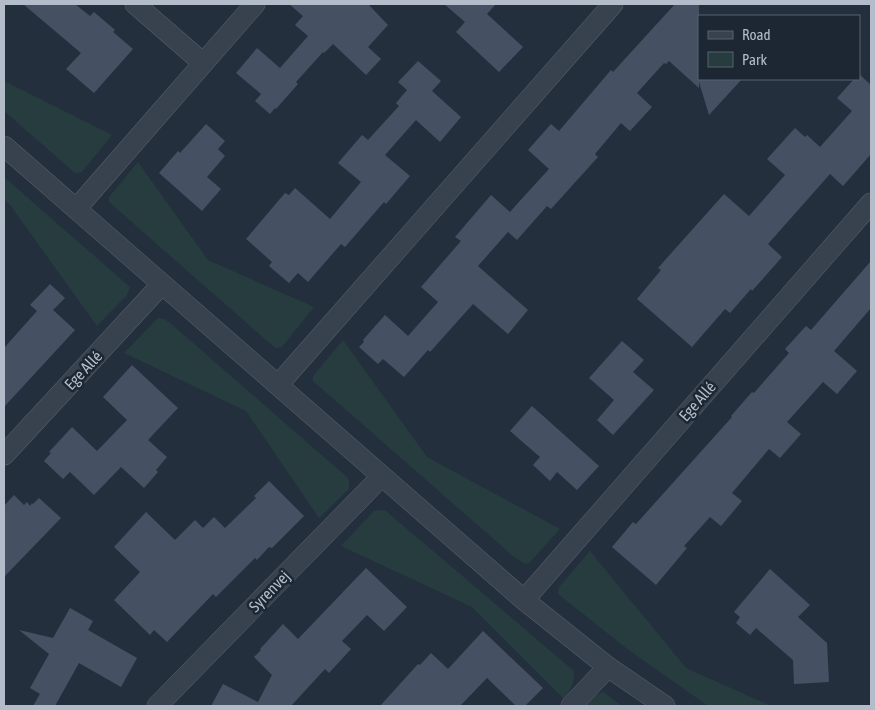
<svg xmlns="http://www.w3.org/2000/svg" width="875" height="710" font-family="'Asap Condensed',sans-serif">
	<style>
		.green { fill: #263c3f }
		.building { fill: #455162 }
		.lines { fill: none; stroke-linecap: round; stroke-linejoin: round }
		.minor-casing { stroke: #565f6c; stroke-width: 21 }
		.minor { stroke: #38414e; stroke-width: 20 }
		.labels { text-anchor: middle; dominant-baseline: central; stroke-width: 5; stroke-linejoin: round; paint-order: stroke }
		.street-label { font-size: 16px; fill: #b4bcc9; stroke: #1d2633 }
	</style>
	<rect width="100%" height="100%" fill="#242f3e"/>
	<!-- green -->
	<path class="green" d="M4 81 112 135 82 172 75 173 4 111Z
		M138 162 208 260 314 307 282 347 275 348 109 202V197Z
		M4 177 130 287 127 295 97 326 10 205 4 199Z
		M158 318 164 319 169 322 348 478 349 481V489L319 518 246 411 124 353Z
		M343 340 427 457 560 529 529 563 525 564 514 557 313 381V376Z
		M381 510 386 511 574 671C575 682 571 690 564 699L472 607 341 546 374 511Z
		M590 551 686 668 771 706H708L626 648 558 594 559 587Z
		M604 692 621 706H585L597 694Z"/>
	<!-- building -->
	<path class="building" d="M23 4H75L90 16 94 12 115 30 113 32 133 49 94 93 66 69 81 53Z
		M289 4H368L388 25 368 47 381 59 366 75 333 44 324 53 323 52 296 82 298 84 276 109 275 108 270 114 255 101 261 94 236 73 257 48 280 68 308 36 295 25 303 16Z
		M444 4H496L487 14 523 47 499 72 456 32 465 22Z
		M675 4H699V79H742L709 115 699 82V88L669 61 666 64 664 63 637 93 652 107 630 131 621 123 595 154 598 157 551 209 547 206 517 240 508 232 478 266 528 310 508 334 473 304 430 352 428 350 404 377 383 359 378 364 359 347 364 342 363 340 385 315 408 336 438 302 421 287 461 241 455 237 491 195 510 212 518 203 549 169 528 150 551 124 559 131 611 70 613 72Z
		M418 61 441 81 432 91 461 117 440 142 416 120 385 155 410 176 386 204 384 202 345 247 341 244 308 282 298 273 289 283 269 266 272 262 246 239 285 193 289 195 295 188 330 219 361 182 338 163 362 135 368 140 399 106 396 103 407 90 398 82Z
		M859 74 871 85V154L843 186 830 174 768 244 782 257 752 291 751 289 730 313 725 309 692 347 637 299 661 270 658 268 724 194 749 216 785 175 767 159 795 128 805 137 807 135 820 147 852 111 837 98 854 79H859Z
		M206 124 225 141 218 149 225 156 207 177 221 189 202 211 159 173 178 151 180 153Z
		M871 261V308L834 351 857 371 837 394 823 382 787 422 801 434 780 458 769 449 732 493 742 501 721 526 710 517 684 546 687 548 656 585 612 547 633 522 636 524 732 417 731 416 752 392 754 393 789 353 785 349 806 326 811 330Z
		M50 284 65 298 53 310 75 330 4 407V348L37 311 30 305Z
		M622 341 644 360 633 372 654 390 613 435 597 420 614 400 589 378Z
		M132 365 178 408 148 440 167 457 156 470 158 472 144 488 121 467 94 495 70 472 63 479 44 461 51 453 49 452 72 427 97 451 127 420 103 397Z
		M532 406 599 466 577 490 557 472 550 481 533 465 540 457 510 431Z
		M269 481 304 516 272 548 269 547 257 560 255 558 216 597 213 594 167 642 154 630 150 635 114 600 140 572 114 547 146 512 175 540 195 520 203 528 214 517 225 528 256 498 254 496Z
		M14 495 24 505 27 502 30 506 32 503 33 504 39 498 61 518 4 577V506Z
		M366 568 407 607 384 631 367 615 342 641 351 649 329 673 325 669 291 706H211L223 684 258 702 272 675 254 657 261 650 260 649 283 624 298 639Z
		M770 569 810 605 798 617 827 643 829 682 794 684 793 660 756 628 750 635 736 623 740 617 734 612Z
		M70 608 93 621 88 630 137 658 121 687 79 663 55 706H33L40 694 30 688 49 654 19 630 53 638Z
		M483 631 543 688 525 706H516L487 678 460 706H380L418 664 420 665 431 653 448 669Z"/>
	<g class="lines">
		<defs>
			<path id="minor" d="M135 4 203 63
				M4 146 524 600 608 667 665 706
				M76 209 255 4
				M278 385 613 4
				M4 455 162 284
				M524 600 871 203
				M157 706 382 476
				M571 706 608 667"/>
		</defs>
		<!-- minor casing -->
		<use href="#minor" class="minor-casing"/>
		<!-- minor -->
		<use href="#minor" class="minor"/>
	</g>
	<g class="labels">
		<!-- street labels -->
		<g class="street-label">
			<text transform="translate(83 370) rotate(-47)">Ege Allé</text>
			<text transform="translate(697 401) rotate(-49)">Ege Allé</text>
			<text transform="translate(269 591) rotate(-46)">Syrenvej</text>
		</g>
	</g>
	<!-- border -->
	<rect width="875" height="710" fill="none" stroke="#b4bcc9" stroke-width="10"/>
	<!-- legend -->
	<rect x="698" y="15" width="162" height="65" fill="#1d2633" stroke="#59626f"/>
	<rect x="708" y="31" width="25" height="8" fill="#38414e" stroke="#59626f"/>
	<text x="742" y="40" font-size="15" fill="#b4bcc9">Road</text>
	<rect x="708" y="52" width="25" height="15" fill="#263c3f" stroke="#59626f"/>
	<text x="742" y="65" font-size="15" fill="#b4bcc9">Park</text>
</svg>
